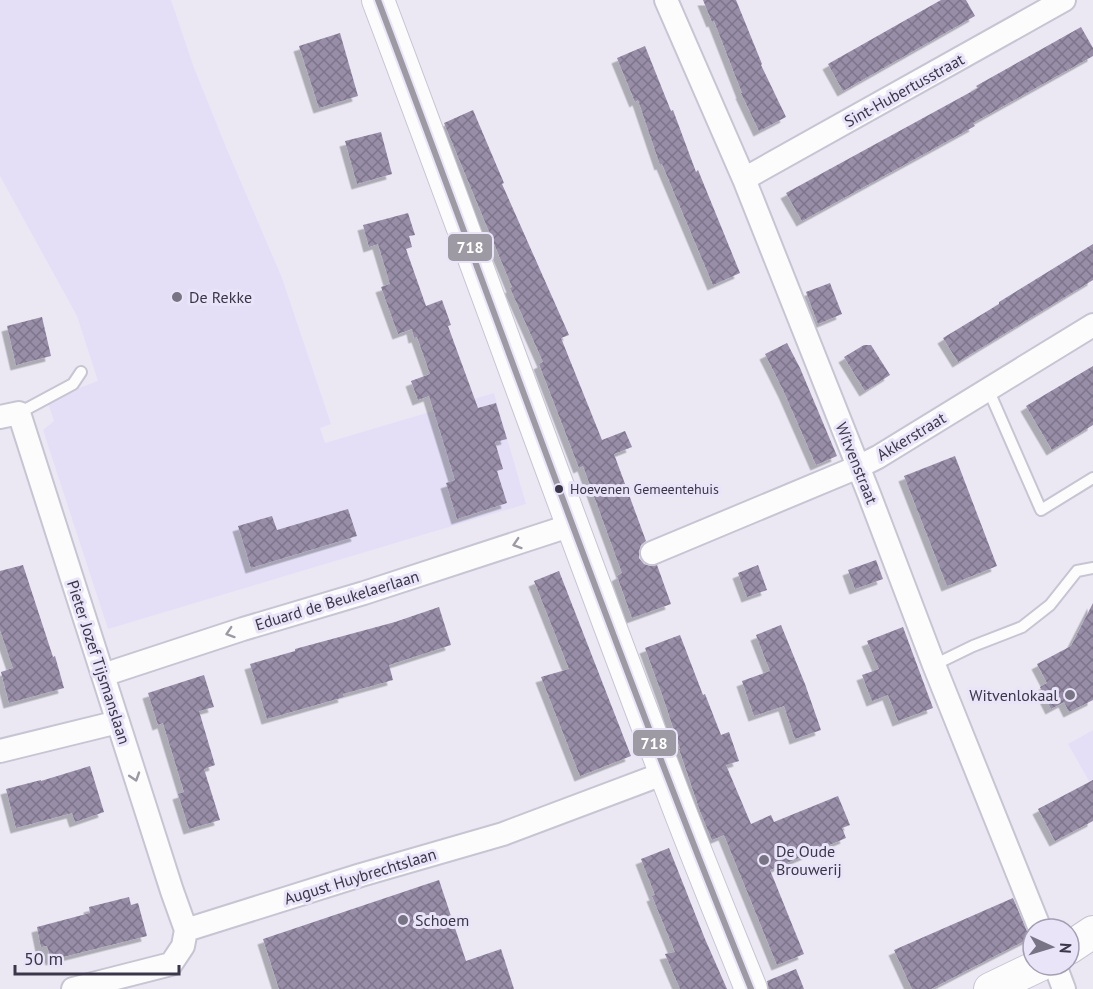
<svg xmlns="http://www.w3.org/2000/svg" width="1093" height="989" font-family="'PT Sans',sans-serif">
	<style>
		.built { fill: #e4dff7 }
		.building { fill: url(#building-cross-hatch); filter: url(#shadow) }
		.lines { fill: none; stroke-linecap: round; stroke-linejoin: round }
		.lane-casing { stroke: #c8c5d3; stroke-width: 14 }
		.street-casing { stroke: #c8c5d3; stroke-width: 26 }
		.secondary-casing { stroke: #c8c5d3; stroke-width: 34 }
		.lane { stroke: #fcfcfd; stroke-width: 10 }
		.street { stroke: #fcfcfd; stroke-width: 22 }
		.secondary { stroke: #fcfcfd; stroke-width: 32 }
		.bus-1-casing { stroke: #e9e4f8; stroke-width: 10 }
		.bus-1 { stroke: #9d9aa4; stroke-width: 6 }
		.oneway { stroke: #9c99a3 }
		.poi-dot { fill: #797485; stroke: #e9e4f8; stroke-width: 2 }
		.bus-dot { fill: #3b3649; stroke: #e9e4f8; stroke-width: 2 }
		.labels { text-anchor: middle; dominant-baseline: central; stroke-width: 6; stroke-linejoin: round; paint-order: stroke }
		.bus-label { font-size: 14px; fill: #3b3649; stroke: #e9e4f8; text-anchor: start }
		.street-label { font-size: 16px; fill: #3b3649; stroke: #e9e4f8 }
		.poi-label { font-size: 16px; fill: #3b3649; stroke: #e9e4f8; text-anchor: start }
		.line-badge { stroke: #e9e4f8; stroke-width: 2 }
		.badge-label { font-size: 16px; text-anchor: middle; font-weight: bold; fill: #fff }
	</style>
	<defs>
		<pattern id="building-cross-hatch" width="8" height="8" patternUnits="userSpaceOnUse" patternTransform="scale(1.5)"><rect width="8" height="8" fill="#988ea8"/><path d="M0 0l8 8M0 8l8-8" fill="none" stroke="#7d758b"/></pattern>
		<filter id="shadow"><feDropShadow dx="-5.5" dy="5.5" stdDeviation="0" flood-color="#0004"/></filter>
	</defs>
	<rect width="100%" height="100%" fill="#ebe8f4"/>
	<!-- built -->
	<path class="built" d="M0 0H171L194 68 228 152 282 278 331 424 320 428 325 443 494 393 526 504 108 629 43 430 54 421 47 400 98 381 77 316 0 176Z
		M1093 730V788L1068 744Z"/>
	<!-- building -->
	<path class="building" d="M703 0H736L762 64 761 65 786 117 759 131 741 93H742L714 21 712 22Z
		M941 0H966L975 16 843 91 828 64Z
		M1081 27 1093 48V56L973 123 975 126 802 221 786 193 978 88 976 86Z
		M340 33 358 96 319 108 299 46Z
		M645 46 671 111 673 110 696 172 698 170 740 273 713 285 662 164 660 165 638 100 635 102 617 58Z
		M473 110 504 183 502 184 569 335 561 338 602 440 625 431 632 447 614 454 646 541 641 545 639 552V558L644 564 651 566 657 565 671 604 632 618 617 576 622 573 583 466 579 468 539 364 543 362 510 288 512 287 444 123Z
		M381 132 392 174 357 184 345 141Z
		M408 213 415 235 409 236 412 247 406 249 426 306 442 300 451 325 448 326 478 408 496 403 507 439 495 442 503 469 497 471 507 503 457 519 446 483 455 480 429 396 418 400 411 381 430 374 417 337 414 338 412 329 398 334 381 287 390 284 378 244 369 247 363 225Z
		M1093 244V280L958 362 943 338 999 304V302Z
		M830 283 842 314 818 324 806 292Z
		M42 317 51 356 16 365 7 326Z
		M787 343 800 368 837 456 816 465 784 392 765 354Z
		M864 345H871L890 375 865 391 844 357Z
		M1093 366V425L1052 450 1026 406Z
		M955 456 997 566 947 586 904 476Z
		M348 509 357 536 251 568 238 526 272 516 277 530Z
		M876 560 883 579 855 589 848 570Z
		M23 565 53 657 55 656 64 688 9 703 1 672 13 668 0 630V571Z
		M758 565 767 590 747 597 738 573Z
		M559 571 631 756 580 776 541 677 569 669 534 581Z
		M1093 603V700L1069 712 1064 702 1051 709 1040 687 1047 683 1037 664 1071 646Z
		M439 607 451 645 389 665 393 680 343 694 344 697 267 719 250 664 295 651V649L395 622Z
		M781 625 805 684 821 730 795 739 784 706 754 716 742 681 770 671 756 635Z
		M903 627 933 708 898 721 888 695 872 701 862 675 879 669 867 641Z
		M680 635 703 695 705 694 721 735 729 732 739 761 726 765 751 824 771 815 774 822 838 796 850 825 842 828 846 838 770 870 804 954 777 965 724 835 712 840 700 811 679 749H680L664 700 645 648Z
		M204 675 214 707 199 711 215 765 204 769 220 820 189 829 178 794 184 792 163 723 158 725 148 693Z
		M90 766 104 812 75 822 72 813 16 828 6 789 41 780V781Z
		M1093 780V821L1055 841 1038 809Z
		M669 848 705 939 727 989H680L665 954 675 952 652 896 655 895 641 859Z
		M439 880 466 961 501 949 514 989H279L263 939Z
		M129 897 131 905 138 903 147 936 51 960 47 946 41 947 37 927 90 913 89 907Z
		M1013 898 1030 938 931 989H912L894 950Z
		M796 969 804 989H769L767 981Z"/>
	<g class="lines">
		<defs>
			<path id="lane" d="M988 389 1041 510 1093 478
				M19 413 73 384 81 372
				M934 665 973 646 1022 627 1050 605 1077 571 1093 568"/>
			<path id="street" d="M666 0 744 179 869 494 934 665 1040 929
				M744 179 1064 0
				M0 417 19 413 172 891 186 930 183 946 171 964 73 989
				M652 553 858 467 878 457 1093 325
				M103 675 243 629 364 593 572 525
				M0 751 118 722
				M186 930 361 875 503 834 665 773
				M1055 965 1064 989"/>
			<path id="secondary" d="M378 0C475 257 567 516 665 772 692 845 722 917 751 989
				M1069 948 1093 932
				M990 989 1040 965"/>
		</defs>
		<!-- lane casing -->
		<use href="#lane" class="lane-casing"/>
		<!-- street casing -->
		<use href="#street" class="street-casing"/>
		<!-- secondary casing -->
		<use href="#secondary" class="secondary-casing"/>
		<!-- lane -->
		<use href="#lane" class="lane"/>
		<!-- street -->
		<use href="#street" class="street"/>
		<!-- secondary -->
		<use href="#secondary" class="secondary"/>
		<defs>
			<path id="bus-1" d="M378 0C502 330 619 662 751 989"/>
		</defs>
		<!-- bus-1 casing -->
		<use href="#bus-1" class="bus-1-casing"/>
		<!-- bus-1 -->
		<use href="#bus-1" class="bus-1"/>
	</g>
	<!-- one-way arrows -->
	<defs><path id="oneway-chevron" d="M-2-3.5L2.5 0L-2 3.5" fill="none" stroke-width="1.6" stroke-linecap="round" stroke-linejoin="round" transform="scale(1.5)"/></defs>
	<g class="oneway">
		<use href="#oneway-chevron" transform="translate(517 544) rotate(162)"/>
		<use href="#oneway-chevron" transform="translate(230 633) rotate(162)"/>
		<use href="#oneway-chevron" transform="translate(135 777) rotate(72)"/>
	</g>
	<!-- markers -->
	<g class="poi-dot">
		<circle cx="177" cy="297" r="6"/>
		<circle cx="1070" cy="695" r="6"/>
		<circle cx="764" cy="860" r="6"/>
		<circle cx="403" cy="920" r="6"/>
	</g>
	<circle class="bus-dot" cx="559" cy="489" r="5"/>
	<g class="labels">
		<!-- bus labels -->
		<g class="bus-label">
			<text x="570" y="489">Hoevenen Gemeentehuis</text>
		</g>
		<!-- street labels -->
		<g class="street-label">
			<text transform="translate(904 90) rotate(-29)">Sint-Hubertusstraat</text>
			<text transform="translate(911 436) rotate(-31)">Akkerstraat</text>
			<text transform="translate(857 463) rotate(68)">Witvenstraat</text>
			<text transform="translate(337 600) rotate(-17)">Eduard de Beukelaerlaan</text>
			<text transform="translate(99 662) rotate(72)">Pieter Jozef Tijsmanslaan</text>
			<text transform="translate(360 876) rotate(-17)">August Huybrechtslaan</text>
		</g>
		<!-- poi labels -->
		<g class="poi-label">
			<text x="189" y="297">De Rekke</text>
			<text x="1058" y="695" text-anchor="end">Witvenlokaal</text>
			<text x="776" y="851">De Oude<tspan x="776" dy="18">Brouwerij</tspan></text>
			<text x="415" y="920">Schoem</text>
		</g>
	</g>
	<g class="line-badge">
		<rect x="447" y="233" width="46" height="29" rx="6" fill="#9d9aa4"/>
		<rect x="632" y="729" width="45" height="28" rx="6" fill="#9d9aa4"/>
	</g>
	<g class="badge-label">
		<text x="470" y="253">718</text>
		<text x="654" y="749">718</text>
	</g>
	<!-- north arrow -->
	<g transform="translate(1051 947) rotate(94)"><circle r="28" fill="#e9e4f8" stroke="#a39eb2" stroke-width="1.5"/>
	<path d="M0-4.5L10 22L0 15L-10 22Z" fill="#797485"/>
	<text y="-9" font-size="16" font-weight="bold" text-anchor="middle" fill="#3b3649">N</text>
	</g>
	<!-- scale -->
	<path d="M15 965v9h164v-9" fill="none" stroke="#3b3649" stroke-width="3"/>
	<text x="24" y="965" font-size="18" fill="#3b3649" stroke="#e9e4f8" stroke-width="4.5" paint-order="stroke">50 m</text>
</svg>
